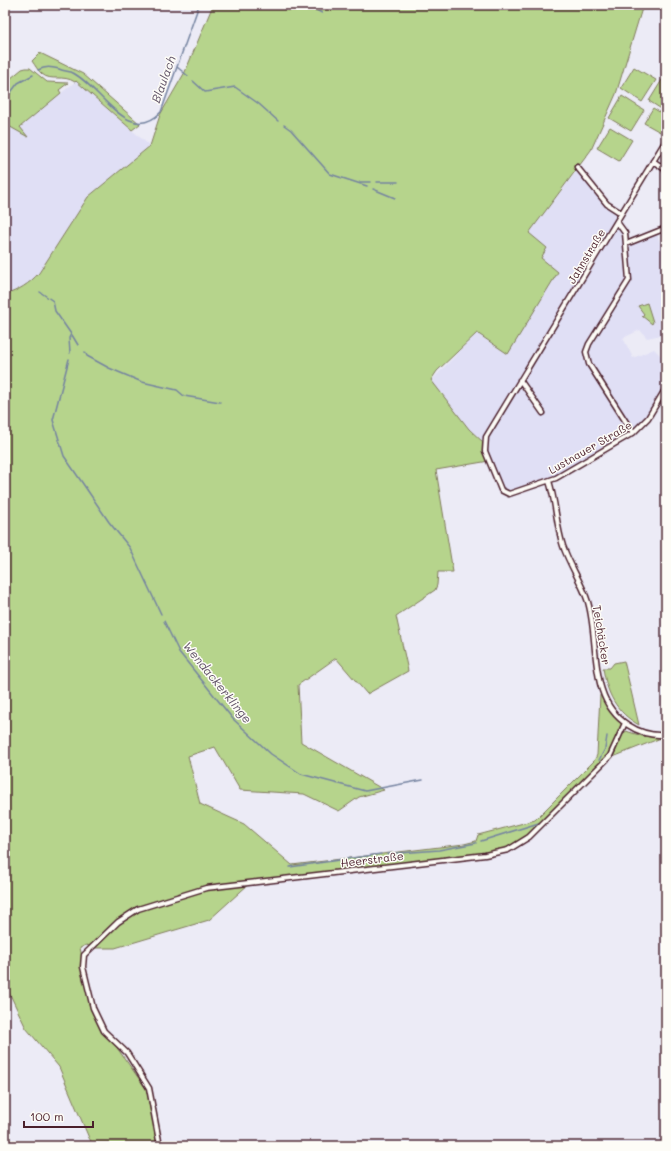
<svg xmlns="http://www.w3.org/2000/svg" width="671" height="1151" font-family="Mali,sans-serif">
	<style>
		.built { fill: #e0dff5 }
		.green { fill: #b6d48c; stroke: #807a5c }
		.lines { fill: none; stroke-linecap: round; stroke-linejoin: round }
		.stream { stroke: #7483a0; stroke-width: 1.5 }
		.minor-casing { stroke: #4a1f2b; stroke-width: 7 }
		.minor { stroke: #fdfcf7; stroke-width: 4 }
		.labels { text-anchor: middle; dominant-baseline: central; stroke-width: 3; stroke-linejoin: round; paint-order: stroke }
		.street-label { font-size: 11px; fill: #4a1f2b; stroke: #fdfcf7 }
		.water-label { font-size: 12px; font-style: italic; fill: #5f5166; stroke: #fdfcf7 }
	</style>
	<rect width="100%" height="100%" fill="#ecebf6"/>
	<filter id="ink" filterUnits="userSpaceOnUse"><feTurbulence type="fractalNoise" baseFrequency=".025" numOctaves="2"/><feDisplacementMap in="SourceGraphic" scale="8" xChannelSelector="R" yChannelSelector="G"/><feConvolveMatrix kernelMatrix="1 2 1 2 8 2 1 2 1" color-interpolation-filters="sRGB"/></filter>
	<g filter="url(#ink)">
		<!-- built -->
		<path class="built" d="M76 81 150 146 88 197 39 273 30 283 18 291 5 295V110L20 127Z
			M578 169 607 204 621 213 617 222 622 227 626 243 656 232 664 253 666 252V334L647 338 640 330 623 338 633 358 654 349 666 361V388L639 428 556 478 515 493H504L498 483 485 444 469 429 431 381 477 333 508 354 541 258 529 233Z"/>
		<!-- green -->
		<path class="green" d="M213 5H643L616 94 591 150 529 233 547 248 541 258 558 272 508 354 477 333 437 371 431 380 469 429 485 444 489 461 436 470 453 572H438L437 585 435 590 396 616 408 671 367 694 336 658 298 685 301 742 384 790 359 797 339 811 304 794 240 790 215 747 188 756 200 804 244 824 292 865 464 844 476 841 478 835 535 820 594 761 597 755 600 695 603 694 605 700 625 723 612 752 526 840 498 853 250 883 209 920 115 948H96L86 945 80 948 94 1008 105 1031 147 1090 159 1146H94L89 1138 59 1067 26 1028 5 984V295C19 290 29 284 39 273L88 197 150 146 160 115 185 72Z
			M40 53 83 74 140 124 132 130 76 81 75 82C63 74 51 82 42 74 38 71 35 65 32 61Z
			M634 67 656 80 642 102 621 88Z
			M26 68H30L47 82 68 83 59 90 61 93 20 127 28 137 5 124V83L22 69Z
			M662 80 666 82V112L649 101Z
			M622 96 644 110 631 131 609 118Z
			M653 108 666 116V126L662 133 644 123Z
			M610 127 632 140 619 161 597 148Z
			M647 303 653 322 652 324 642 316 644 314 638 306Z
			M624 661 639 725C616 712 607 694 603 668H610L614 663Z
			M626 731 642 736 661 738 613 757 622 736Z"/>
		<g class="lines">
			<!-- stream -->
			<path class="stream" d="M306 5 322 13
				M177 67 188 76
				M38 70C46 66 51 67 59 69 63 71 67 71 71 72 99 84 128 147 161 112L199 5
				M193 81 205 92 235 87 259 104 278 121
				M5 100 18 83 33 75
				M284 125 291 130 330 174 367 186
				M360 182H370
				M377 182H398
				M373 189 395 198
				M40 292 53 301 55 311 71 334 69 338 70 353
				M72 335 78 345
				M85 352 87 356 109 368 142 382 177 390 184 396 220 402
				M69 359 53 420 64 456 109 522 130 548 161 614
				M164 621 179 652 233 719 271 754 301 774 365 791 423 780
				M599 760 605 749 607 736
				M567 796 573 790
				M481 841 542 822
				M387 854 439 850 476 843
				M290 867 381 854"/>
			<defs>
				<path id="minor" d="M666 140 486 437 485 451 501 490 509 494 556 478 633 433 648 418 666 388
					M653 161 666 170
					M577 167 607 204 621 213
					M617 222 625 233 629 280 589 344 586 352 589 364 633 433
					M626 244 666 228
					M520 380 543 413
					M549 481C556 502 556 525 563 546 570 566 582 583 588 602 600 643 587 699 628 725 640 733 652 736 666 735
					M160 1146 149 1088 127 1053 104 1031 93 1008 83 967 84 955 118 922 138 909 206 888 485 855 508 850 529 837 610 756 625 723"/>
			</defs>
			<!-- minor casing -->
			<use href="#minor" class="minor-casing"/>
			<!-- minor -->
			<use href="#minor" class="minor"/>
		</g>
	</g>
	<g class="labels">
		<!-- street labels -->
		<g class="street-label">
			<text transform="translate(586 256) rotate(-59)">Jahnstraße</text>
			<text transform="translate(590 447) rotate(-30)">Lustnauer Straße</text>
			<text transform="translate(602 635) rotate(81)">Teichäcker</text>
			<text transform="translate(372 859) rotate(-7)">Heerstraße</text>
		</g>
		<!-- water labels -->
		<g class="water-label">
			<text transform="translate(163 79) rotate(-70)">Blaulach</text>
			<text transform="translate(218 682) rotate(51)">Wendackerklinge</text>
		</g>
	</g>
	<!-- margin -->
	<rect width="671" height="1151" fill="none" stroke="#fdfcf7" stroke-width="20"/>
	<rect x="10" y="10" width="651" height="1131" fill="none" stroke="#4a1f2b" stroke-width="1.5" filter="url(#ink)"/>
	<!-- scale -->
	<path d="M24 1121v6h69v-6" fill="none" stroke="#4a1f2b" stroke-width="2"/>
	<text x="30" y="1121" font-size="12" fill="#4a1f2b" stroke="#fdfcf7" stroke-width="3" paint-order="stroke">100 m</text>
</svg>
